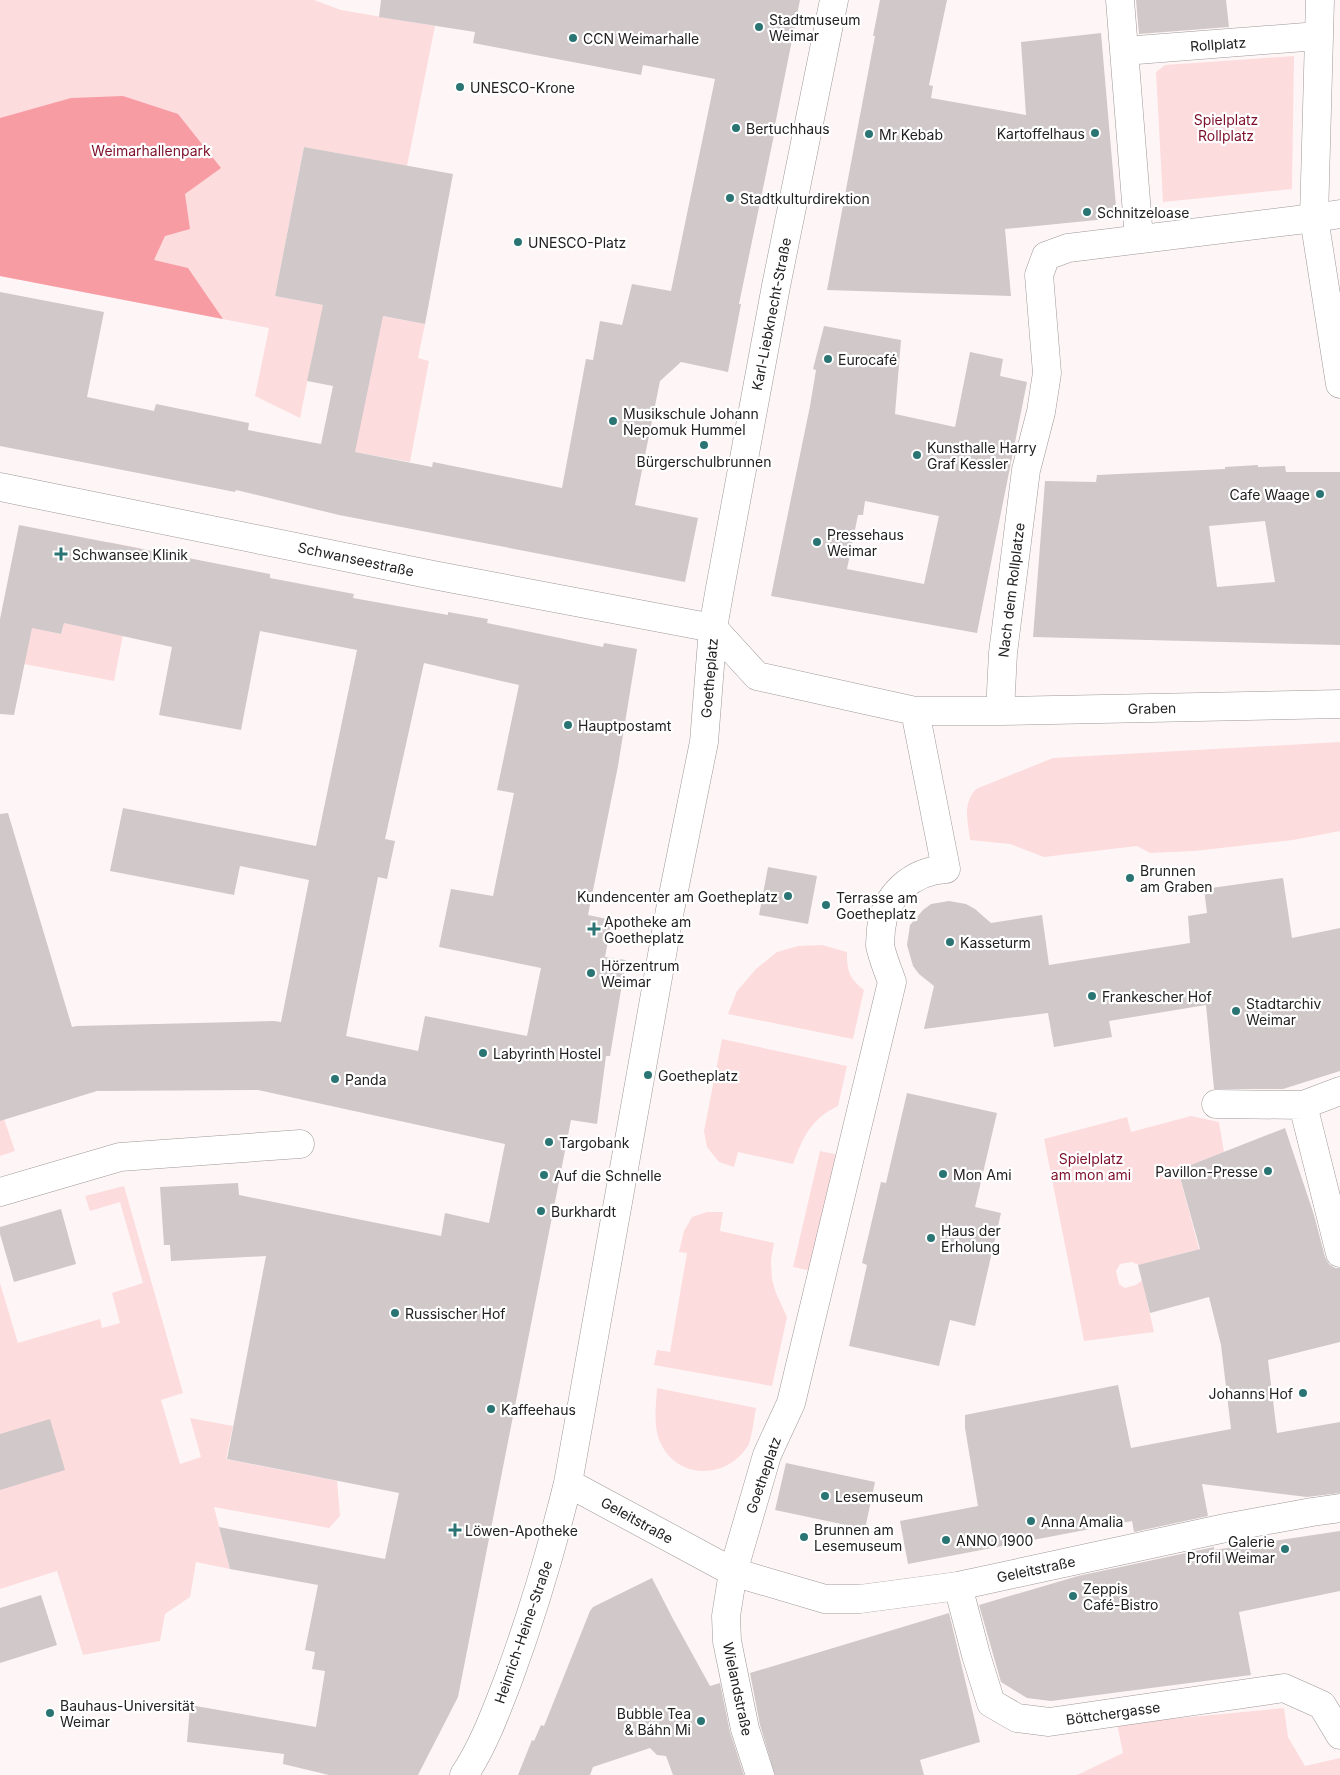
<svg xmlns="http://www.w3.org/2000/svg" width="1340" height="1775" font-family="Inter,sans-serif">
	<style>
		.green { fill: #fddcde }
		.forest { fill: #f89ca4 }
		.building { fill: #d0c8c9; fill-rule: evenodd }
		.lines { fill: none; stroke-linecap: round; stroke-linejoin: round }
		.minor-casing { stroke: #9f9898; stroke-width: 29 }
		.minor { stroke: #fff; stroke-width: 28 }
		.poi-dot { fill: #2a7473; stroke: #fff; stroke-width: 2 }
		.labels { text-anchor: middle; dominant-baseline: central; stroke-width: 4.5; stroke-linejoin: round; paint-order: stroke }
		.poi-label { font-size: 14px; fill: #232121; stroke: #fff; text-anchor: start }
		.street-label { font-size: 14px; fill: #232121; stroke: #fff }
		.park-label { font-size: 14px; fill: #7d102b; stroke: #fff }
	</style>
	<rect width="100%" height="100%" fill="#fef6f6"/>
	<!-- green -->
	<path class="green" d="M0 0H314L341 10 435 26 407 166 304 147 275 296 425 324 418 358 429 361 410 462 355 452 320 338H316L300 418 255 396 269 328 0 276Z
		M1294 56 1292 189 1163 202 1156 72 1165 65Z
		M108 542 140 548 114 681 24 664 34 617 45 618 42 630 61 634 64 623 92 629Z
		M1340 742V831L1293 840 1194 851 1150 853 1137 846 1044 857 1010 844 970 840C968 821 962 804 976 789L1053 758Z
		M822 945 847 952C847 971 849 978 864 990L853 1039 728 1014 737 991 756 969 777 952 798 946Z
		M722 1039 847 1066 838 1106C811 1119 803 1137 793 1164L738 1152 734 1167 719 1162 707 1147 704 1131Z
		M0 1107 15 1151 0 1156Z
		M1191 1116 1219 1122 1224 1152 1178 1170 1199 1249 1139 1265 1132 1262 1120 1264 1116 1271 1119 1284 1125 1288 1136 1285 1142 1280 1154 1332 1084 1341 1044 1139 1127 1117 1131 1132Z
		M820 1151 839 1155 812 1271 793 1267Z
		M124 1186 183 1393 161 1400 180 1464 201 1457 190 1418 233 1426 226 1459 337 1481 340 1516 329 1528 214 1507 230 1569 196 1562 190 1597 165 1614 160 1641 83 1655 57 1571 0 1589V1283L18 1343 100 1319 102 1328 120 1323 112 1293 143 1283 120 1202 90 1211 85 1196Z
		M707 1212H723L720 1231 774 1243 771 1260 772 1280 776 1293 787 1317 772 1386 654 1365 657 1350 670 1352 687 1253 679 1252 684 1231 692 1217Z
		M657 1388 756 1408C754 1418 752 1438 748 1446 726 1480 677 1480 660 1442 653 1426 656 1405 657 1388Z
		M1284 1708 1288 1737 1305 1766 1340 1758V1775H1077L1123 1753 1117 1724Z"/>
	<!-- forest -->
	<path class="forest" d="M123 96 178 114 221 168 185 194 190 229 165 236 154 260 188 268 223 319 0 276V118L71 98Z"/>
	<!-- building -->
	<path class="building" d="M381 0H800L773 135H774L739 304H741L728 372 681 362 660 381 635 505 698 518 685 582 339 515 236 490 235 492 0 446V292L104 312 87 397 154 411 156 404 249 423 248 430 321 444 333 386 307 381 323 305 275 296 304 147 453 174 425 324 383 316 355 452 432 467 433 462 562 488 586 359 593 360 600 321 622 325 632 284 671 291 715 79 643 65 641 75 473 43 475 32 379 17Z
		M880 0H947L929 85 933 86 931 98 1026 115 1021 42 1101 33 1117 218 1005 229 1011 296 827 290 875 36H873Z
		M1136 0H1226L1229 27 1139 34Z
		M824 326 901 340 895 414 955 427 970 352 1003 359 1000 376 1027 382 977 633 771 596 810 406 816 370 813 369ZM865 501 939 516 924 584 847 569 858 515H863Z
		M1258 465V467L1285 466 1286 472H1340V645L1033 637 1045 481 1096 482 1097 475 1225 469V467ZM1265 521 1275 582 1217 587 1209 526Z
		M19 525 270 574V578L354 594 353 598 448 615V612L488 619 487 623 603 647 604 643 637 649 618 766 588 915 612 920 605 957 626 960 610 1056H606L597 1124 571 1120 458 1697 418 1775H329L283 1764 284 1754 187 1742 190 1705 316 1727 325 1671 312 1669 315 1652 305 1650 318 1585 230 1569 219 1527 385 1559 399 1493 227 1459 266 1256 171 1261 170 1245H164L160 1187 238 1183 239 1195 441 1236 445 1213 489 1223 505 1144 258 1090 97 1091 0 1121V814L8 813 72 1027 77 1026 274 1021 281 1022 309 880 240 866 234 895 110 871 123 808 316 846 357 650 260 631 241 730 159 715 172 647 64 623 61 634 32 628 14 715 0 714V619ZM424 663 519 685 497 790 514 793 493 896 451 889 439 947 541 968 527 1036 425 1016 418 1051 346 1036 378 877 387 879 395 841 385 839Z
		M768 867 817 876 808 924 759 915Z
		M1283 878 1292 938 1340 928V1071L1283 1089H1214L1206 1005 1109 1021 1112 1037 1054 1047 1048 1013 924 1029 934 986 919 974 913 966 907 945 910 925 923 910 931 904 949 901 966 904 975 909 991 923 1042 915 1049 965 1190 943 1188 916 1207 913 1204 889Z
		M907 1093 997 1113 975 1207 1001 1213 975 1326 950 1320 939 1366 849 1346 867 1265 862 1263 881 1182 886 1183Z
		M1285 1128 1314 1215 1325 1257 1329 1264 1335 1268H1340V1342L1268 1360 1277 1433 1340 1422V1493L1307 1497 1202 1484 1208 1516 1134 1532 1132 1521 908 1564 900 1521 978 1506 965 1428V1415L1118 1385 1131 1448 1231 1429 1221 1345 1209 1297 1150 1313 1138 1265 1200 1249 1178 1170Z
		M61 1209 76 1264 14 1282 0 1234V1227Z
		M50 1419 65 1470 0 1490V1434Z
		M786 1463 875 1482 865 1529 775 1510Z
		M1340 1531V1591L1239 1612 1251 1675 1051 1701 1027 1698 1001 1682 979 1605 1078 1576 1214 1547V1550Z
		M652 1578 673 1619 710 1686 720 1683 730 1732 744 1775H673L666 1756 657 1755 650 1748 593 1767 590 1775H518L532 1740 534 1741 541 1725 544 1726 590 1611 593 1607Z
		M41 1595 57 1645 0 1663V1608Z
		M949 1613 980 1742 920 1760 924 1775H775L760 1725 750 1673Z"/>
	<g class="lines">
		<defs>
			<path id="minor" d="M1120 0 1139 239
				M1320 0 1314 218 1340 214
				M1124 51 1318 36
				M0 487 433 575 713 628
				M713 628 757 676 915 711H1000L1340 704
				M1000 711 1003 653 1026 470 1041 412 1047 373 1039 275 1046 256 1068 248 1314 218 1340 384
				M1216 1104 1303 1105 1340 1091
				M1303 1105 1340 1253
				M0 1192 120 1157 300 1144
				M568 1483 733 1572 825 1599H860L958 1586 1230 1527 1312 1512 1340 1508
				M958 1586 976 1655 991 1703 1017 1718 1049 1722 1284 1688 1322 1705 1340 1735
				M464 1775C484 1745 497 1709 510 1675 533 1612 552 1548 568 1483L670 910 704 742 713 628 720 588 776 286 834 0
				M760 1775 745 1729 727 1641 726 1616 733 1572 767 1455 791 1403 892 982C888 970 882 957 880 945 880 940 881 934 881 929 885 895 912 871 946 869L915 711"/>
		</defs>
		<!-- minor casing -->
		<use href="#minor" class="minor-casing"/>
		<!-- minor -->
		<use href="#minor" class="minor"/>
	</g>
	<!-- markers -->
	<g class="poi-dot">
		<circle cx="759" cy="27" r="5"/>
		<circle cx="573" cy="38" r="5"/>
		<circle cx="460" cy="87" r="5"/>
		<circle cx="736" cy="128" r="5"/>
		<circle cx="1095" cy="133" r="5"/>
		<circle cx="869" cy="134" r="5"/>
		<circle cx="730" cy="198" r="5"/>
		<circle cx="1087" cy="212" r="5"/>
		<circle cx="518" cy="242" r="5"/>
		<circle cx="828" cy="359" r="5"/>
		<circle cx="613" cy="421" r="5"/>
		<circle cx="704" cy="445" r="5"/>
		<circle cx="917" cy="455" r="5"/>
		<circle cx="1320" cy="494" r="5"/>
		<circle cx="817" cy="542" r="5"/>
		<path d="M58.5 546.5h5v5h5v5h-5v5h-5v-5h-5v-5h5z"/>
		<circle cx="568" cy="725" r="5"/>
		<circle cx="1130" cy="878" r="5"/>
		<circle cx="788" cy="896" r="5"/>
		<circle cx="826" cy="905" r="5"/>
		<path d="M591.5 921.5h5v5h5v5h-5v5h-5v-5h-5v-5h5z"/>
		<circle cx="950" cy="942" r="5"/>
		<circle cx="591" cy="973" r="5"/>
		<circle cx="1092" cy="996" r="5"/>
		<circle cx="1236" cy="1011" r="5"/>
		<circle cx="483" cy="1053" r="5"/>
		<circle cx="648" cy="1075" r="5"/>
		<circle cx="335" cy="1079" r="5"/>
		<circle cx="549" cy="1142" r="5"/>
		<circle cx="1268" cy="1171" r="5"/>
		<circle cx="943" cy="1174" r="5"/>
		<circle cx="544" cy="1175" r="5"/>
		<circle cx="541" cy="1211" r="5"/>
		<circle cx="931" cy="1238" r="5"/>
		<circle cx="395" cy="1313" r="5"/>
		<circle cx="1303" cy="1393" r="5"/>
		<circle cx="491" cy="1409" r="5"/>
		<circle cx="825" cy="1496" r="5"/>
		<circle cx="1031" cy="1521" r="5"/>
		<path d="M452.5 1522.5h5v5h5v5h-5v5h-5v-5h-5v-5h5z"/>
		<circle cx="804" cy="1537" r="5"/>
		<circle cx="946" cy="1540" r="5"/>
		<circle cx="1285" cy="1549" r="5"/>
		<circle cx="1073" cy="1596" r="5"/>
		<circle cx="50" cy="1713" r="5"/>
		<circle cx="701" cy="1721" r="5"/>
	</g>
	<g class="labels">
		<!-- poi labels -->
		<g class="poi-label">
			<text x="769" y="19">Stadtmuseum<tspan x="769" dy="16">Weimar</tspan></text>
			<text x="583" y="38">CCN Weimarhalle</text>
			<text x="470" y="87">UNESCO-Krone</text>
			<text x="746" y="128">Bertuchhaus</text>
			<text x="1085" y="133" text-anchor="end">Kartoffelhaus</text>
			<text x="879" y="134">Mr Kebab</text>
			<text x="740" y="198">Stadtkulturdirektion</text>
			<text x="1097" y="212">Schnitzeloase</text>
			<text x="528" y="242">UNESCO-Platz</text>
			<text x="838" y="359">Eurocafé</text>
			<text x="623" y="413">Musikschule Johann<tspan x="623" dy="16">Nepomuk Hummel</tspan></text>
			<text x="927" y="447">Kunsthalle Harry<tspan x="927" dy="16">Graf Kessler</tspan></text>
			<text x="704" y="461" text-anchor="middle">Bürgerschulbrunnen</text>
			<text x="1310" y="494" text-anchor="end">Cafe Waage</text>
			<text x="827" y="534">Pressehaus<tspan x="827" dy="16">Weimar</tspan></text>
			<text x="72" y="554">Schwansee Klinik</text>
			<text x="578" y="725">Hauptpostamt</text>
			<text x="1140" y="870">Brunnen<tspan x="1140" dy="16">am Graben</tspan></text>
			<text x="778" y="896" text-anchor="end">Kundencenter am Goetheplatz</text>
			<text x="836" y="897">Terrasse am<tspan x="836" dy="16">Goetheplatz</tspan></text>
			<text x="604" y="921">Apotheke am<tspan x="604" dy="16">Goetheplatz</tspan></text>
			<text x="960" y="942">Kasseturm</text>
			<text x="601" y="965">Hörzentrum<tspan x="601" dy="16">Weimar</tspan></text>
			<text x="1102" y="996">Frankescher Hof</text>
			<text x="1246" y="1003">Stadtarchiv<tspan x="1246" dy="16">Weimar</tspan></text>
			<text x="493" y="1053">Labyrinth Hostel</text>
			<text x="658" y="1075">Goetheplatz</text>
			<text x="345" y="1079">Panda</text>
			<text x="559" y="1142">Targobank</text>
			<text x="1258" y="1171" text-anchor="end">Pavillon-Presse</text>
			<text x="953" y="1174">Mon Ami</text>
			<text x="554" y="1175">Auf die Schnelle</text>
			<text x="551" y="1211">Burkhardt</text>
			<text x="941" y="1230">Haus der<tspan x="941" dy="16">Erholung</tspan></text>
			<text x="405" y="1313">Russischer Hof</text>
			<text x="1293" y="1393" text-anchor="end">Johanns Hof</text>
			<text x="501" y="1409">Kaffeehaus</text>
			<text x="835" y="1496">Lesemuseum</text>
			<text x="1041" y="1521">Anna Amalia</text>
			<text x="814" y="1529">Brunnen am<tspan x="814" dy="16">Lesemuseum</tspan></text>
			<text x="465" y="1530">Löwen-Apotheke</text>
			<text x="956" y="1540">ANNO 1900</text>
			<text x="1275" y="1541" text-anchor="end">Galerie<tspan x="1275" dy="16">Profil Weimar</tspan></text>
			<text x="1083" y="1588">Zeppis<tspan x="1083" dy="16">Café-Bistro</tspan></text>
			<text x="60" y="1705">Bauhaus-Universität<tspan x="60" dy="16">Weimar</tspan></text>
			<text x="691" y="1713" text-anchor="end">Bubble Tea<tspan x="691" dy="16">&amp; Báhn Mi</tspan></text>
		</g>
		<!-- street labels -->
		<g class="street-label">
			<text transform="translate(1218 44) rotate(-4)">Rollplatz</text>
			<text transform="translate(771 314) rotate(-79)">Karl-Liebknecht-Straße</text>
			<text transform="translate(356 559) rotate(12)">Schwanseestraße</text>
			<text transform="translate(1011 590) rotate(-83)">Nach dem Rollplatze</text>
			<text transform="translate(709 678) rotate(-85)">Goetheplatz</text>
			<text transform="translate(1152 708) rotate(-1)">Graben</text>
			<text transform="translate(763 1475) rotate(-71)">Goetheplatz</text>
			<text transform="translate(637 1520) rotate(29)">Geleitstraße</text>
			<text transform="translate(1036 1569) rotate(-12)">Geleitstraße</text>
			<text transform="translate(523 1632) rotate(-71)">Heinrich-Heine-Straße</text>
			<text transform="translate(738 1689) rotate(78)">Wielandstraße</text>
			<text transform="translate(1113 1713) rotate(-8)">Böttchergasse</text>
		</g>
		<!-- park labels -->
		<g class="park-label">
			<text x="1226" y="119">Spielplatz<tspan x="1226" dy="16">Rollplatz</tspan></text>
			<text x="151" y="150">Weimarhallenpark</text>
			<text x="1091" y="1158">Spielplatz<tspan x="1091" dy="16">am mon ami</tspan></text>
		</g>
	</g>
</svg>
